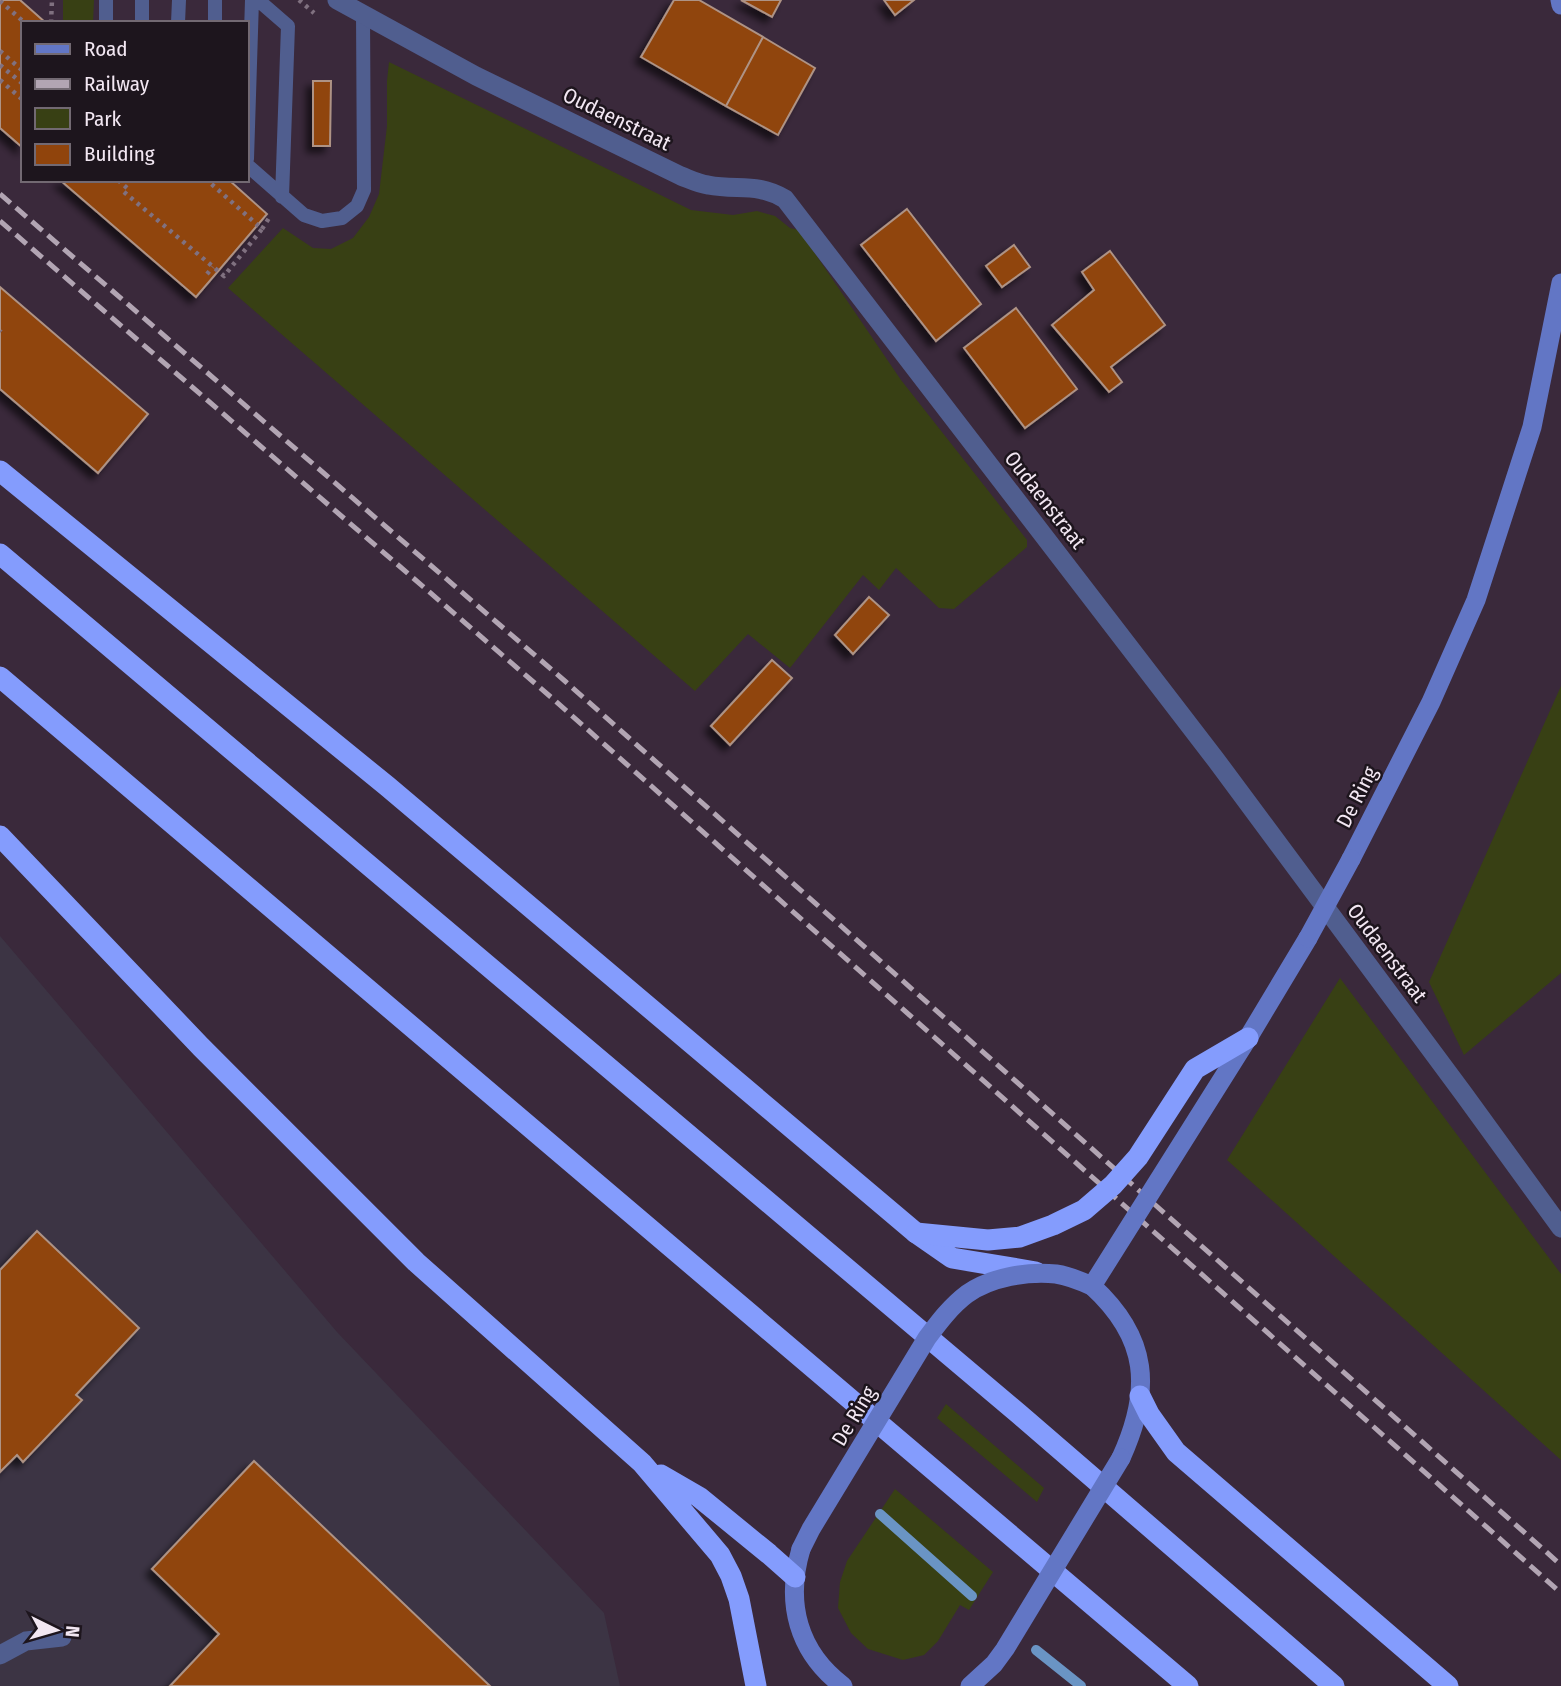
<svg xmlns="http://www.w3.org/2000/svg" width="1561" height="1686" font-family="'Fira Sans Condensed',sans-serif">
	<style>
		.industrial { fill: #3c3444 }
		.green { fill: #384014 }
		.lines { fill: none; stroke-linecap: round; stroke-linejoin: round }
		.stream { stroke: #6a94c4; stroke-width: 10 }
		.building { fill: #90440c; stroke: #ae9385; stroke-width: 2; filter: url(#shadow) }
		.path { stroke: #807180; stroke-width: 4.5; stroke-dasharray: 3.5 5; stroke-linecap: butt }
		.service { stroke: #505e8f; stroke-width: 14 }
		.minor { stroke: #505e8f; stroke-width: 19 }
		.secondary { stroke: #6276c5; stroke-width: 19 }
		.motorway { stroke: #849cfd; stroke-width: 21 }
		.rail { stroke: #b2a5b3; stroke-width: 5; stroke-dasharray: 14 7; stroke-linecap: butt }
		.secondary-bridge { stroke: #6276c5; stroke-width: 19 }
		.motorway-bridge { stroke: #849cfd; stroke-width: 21 }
		.labels { text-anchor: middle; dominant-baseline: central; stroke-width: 5; stroke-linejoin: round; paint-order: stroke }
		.street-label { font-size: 21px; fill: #f2e7f2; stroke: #1d151d }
	</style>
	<defs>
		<filter id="shadow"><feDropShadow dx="-6" dy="6" stdDeviation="3.5" flood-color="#0009"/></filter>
	</defs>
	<rect width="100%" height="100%" fill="#3a293b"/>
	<!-- industrial -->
	<path class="industrial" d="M0 936 337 1332 604 1613 620 1686H0Z"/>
	<!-- green -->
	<path class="green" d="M63 0H94L93 23H63Z
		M389 62 691 210 733 215 757 211 775 216 790 228 799 230 901 380 1027 540V547L954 609 939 608 896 568 879 590 863 575 790 668 748 634 695 691 228 288 283 228 313 248 331 249 353 238 369 217 379 194 387 126V81Z
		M1561 686V973L1464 1055 1429 982Z
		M1340 978 1561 1274V1460L1227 1160Z
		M946 1404 1044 1488 1037 1502 937 1418Z
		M895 1489 993 1572 969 1610 960 1605 938 1641 924 1655 903 1660 868 1649 851 1633 838 1608 840 1582 847 1561Z"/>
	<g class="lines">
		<!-- stream -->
		<path class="stream" d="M880 1514 972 1596
			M1036 1650 1081 1686"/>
	</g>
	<!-- building -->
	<path class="building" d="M0 0H20L46 23H23V148L0 128Z
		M674 0H699L763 37 726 106 641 57Z
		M741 0H781L772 17Z
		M884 0H914L895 15Z
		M763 37 815 68 778 135 726 106Z
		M313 81H331L330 146H313Z
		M60 180H229L267 214 196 297Z
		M907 209 981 304 936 341 861 245Z
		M1014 245 1030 267 1002 287 986 266Z
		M1110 251 1165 325 1111 367 1122 382 1109 392 1052 325 1094 290 1082 272Z
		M0 287 148 414 98 473 0 389Z
		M1016 308 1077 389 1025 428 964 348Z
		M869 597 889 615 853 654 835 635Z
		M772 660 792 678 730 745 711 726Z
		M37 1231 139 1328 76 1395 82 1400 23 1462 17 1455 0 1472V1270Z
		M254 1461 490 1686H170L219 1634 152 1569Z"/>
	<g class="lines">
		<!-- path -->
		<path class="path" d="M299 0 314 13
			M0 1 25 23
			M51 23 52 0
			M0 51 23 71
			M0 65 23 84
			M0 80 23 100
			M118 180 127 188
			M124 192 224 276 262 229 207 180
			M262 229 271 215
			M207 274 213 267
			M0 331 1 332"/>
		<!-- service -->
		<path class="service" d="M258 0 288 26 282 197
			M106 23V0
			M142 23V0
			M178 23 179 0
			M215 23V0
			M247 159 252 0
			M247 165 304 215 322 221 342 218 357 206 364 190 363 14"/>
		<!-- minor -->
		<path class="minor" d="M337 0 476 76 681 176C689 179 699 184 708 185 738 191 756 182 785 199L1216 760 1463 1093 1561 1228
			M0 1655 26 1641 62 1637"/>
		<!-- secondary -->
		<path class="secondary" d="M1560 0 1561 5
			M1351 859 1431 702 1476 600 1532 427 1561 283
			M1248 1038 1308 938
			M1092 1286C1149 1338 1152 1390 1121 1458
			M801 1549C785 1603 798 1652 843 1686"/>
		<!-- motorway -->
		<path class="motorway" d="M0 471 387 786 916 1233 952 1258 1036 1272
			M0 554 1019 1414 1334 1686
			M0 677 1188 1686
			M0 836 201 1047 416 1262 642 1463 720 1555 731 1576 739 1599 756 1686
			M1140 1396 1149 1414 1176 1452 1448 1686
			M661 1475 699 1497 769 1554 795 1577"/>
		<!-- rail -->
		<path class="rail" d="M0 194 566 682 1561 1565
			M0 221 552 698 1561 1593"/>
		<!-- secondary-bridge -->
		<path class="secondary-bridge" d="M1308 938 1351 859
			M801 1549 811 1529 927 1338C939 1322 951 1306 967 1294 991 1277 1028 1271 1056 1274 1069 1276 1081 1281 1092 1286L1248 1038
			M970 1686 994 1664 1005 1649 1121 1458"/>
		<!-- motorway-bridge -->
		<path class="motorway-bridge" d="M916 1233 988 1240 1020 1237 1053 1225 1084 1210 1113 1185 1138 1157 1195 1069 1248 1038"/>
	</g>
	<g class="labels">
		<!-- street labels -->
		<g class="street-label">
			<text transform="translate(617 119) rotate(26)">Oudaenstraat</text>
			<text transform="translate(1045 500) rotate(52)">Oudaenstraat</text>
			<text transform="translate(1357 797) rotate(-63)">De Ring</text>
			<text transform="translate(1387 953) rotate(53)">Oudaenstraat</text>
			<text transform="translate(854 1416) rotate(-59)">De Ring</text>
		</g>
	</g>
	<!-- legend -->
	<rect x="21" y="21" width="228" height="161" fill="#1d151d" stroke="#726972" stroke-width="2"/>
	<rect x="35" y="44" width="35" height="10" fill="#6276c5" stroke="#726972" stroke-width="2"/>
	<text x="84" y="56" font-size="21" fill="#f2e7f2">Road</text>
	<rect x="35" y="79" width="35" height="10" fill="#b2a5b3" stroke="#726972" stroke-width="2"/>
	<text x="84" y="91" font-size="21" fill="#f2e7f2">Railway</text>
	<rect x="35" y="108" width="35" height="21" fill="#384014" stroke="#726972" stroke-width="2"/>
	<text x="84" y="126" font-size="21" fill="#f2e7f2">Park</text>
	<rect x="35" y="144" width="35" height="21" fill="#90440c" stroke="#726972" stroke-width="2"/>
	<text x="84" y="161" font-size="21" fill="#f2e7f2">Building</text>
	<!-- north arrow -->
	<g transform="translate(56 1630) rotate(95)" stroke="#1d151d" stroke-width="5" paint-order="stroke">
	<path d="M0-5L12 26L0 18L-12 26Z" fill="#f2e7f2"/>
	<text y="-10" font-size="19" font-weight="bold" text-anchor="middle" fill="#f2e7f2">N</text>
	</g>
</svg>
